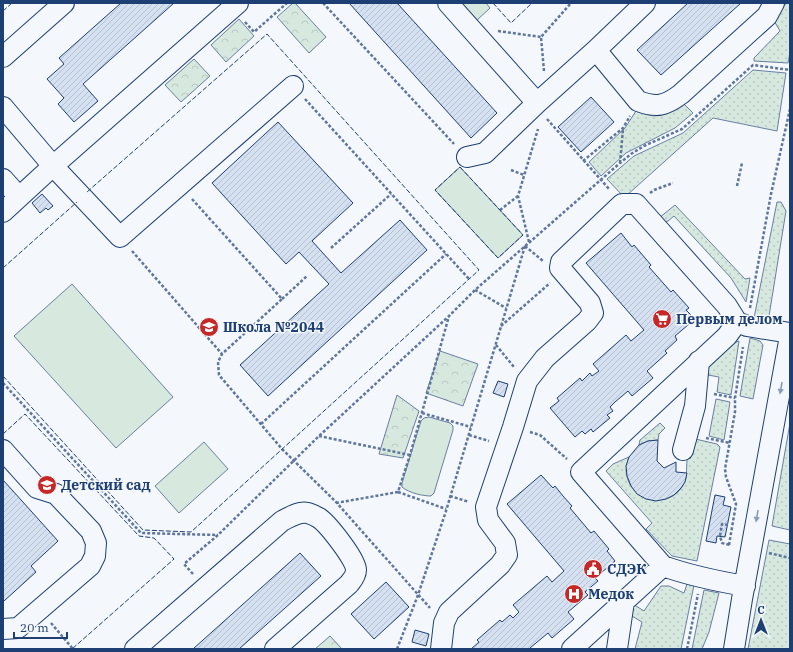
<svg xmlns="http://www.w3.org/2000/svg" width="793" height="652" font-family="'IBM Plex Serif',serif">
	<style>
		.grass { fill: url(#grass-dots); stroke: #687fa3 }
		.park { fill: url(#park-crowns); stroke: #687fa3 }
		.garden { fill: #d7e8df; stroke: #687fa3 }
		.building { fill: url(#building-hatch); stroke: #1d3f73 }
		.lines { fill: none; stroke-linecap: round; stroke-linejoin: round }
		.minor-casing { stroke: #1d3f73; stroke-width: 22 }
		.path { stroke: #5e769c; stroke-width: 2.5; stroke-dasharray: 3 2; stroke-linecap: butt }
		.minor { stroke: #f4f7fb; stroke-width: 20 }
		.fence { stroke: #1d3f73; stroke-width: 1; stroke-dasharray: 5 2; stroke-linecap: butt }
		.oneway { fill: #889bb7 }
		.labels { text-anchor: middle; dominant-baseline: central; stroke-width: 3; stroke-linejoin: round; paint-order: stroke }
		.poi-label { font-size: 14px; font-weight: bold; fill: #1d3f73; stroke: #f4f7fb; text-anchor: start }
	</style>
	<defs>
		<pattern id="grass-dots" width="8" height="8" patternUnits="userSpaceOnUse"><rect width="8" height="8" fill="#d7e8df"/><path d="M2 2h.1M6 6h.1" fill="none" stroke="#b8c8c3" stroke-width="1.8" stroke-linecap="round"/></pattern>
		<pattern id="park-crowns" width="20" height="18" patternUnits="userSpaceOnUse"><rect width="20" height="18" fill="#d7e8df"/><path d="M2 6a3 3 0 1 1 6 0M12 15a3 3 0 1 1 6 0" fill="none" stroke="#b8c8c3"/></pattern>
		<pattern id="building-hatch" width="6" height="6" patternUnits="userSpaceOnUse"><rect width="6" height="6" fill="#d5e0f0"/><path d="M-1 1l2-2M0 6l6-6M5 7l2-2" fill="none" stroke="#b6c1d1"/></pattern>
	</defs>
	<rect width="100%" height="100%" fill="#f4f7fb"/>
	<!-- grass -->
	<path class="grass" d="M787 3H790V52L788 63 754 61V58L780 31 773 19 781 8Z
		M753 70 786 73 777 131 713 118 626 196H623L607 179 634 156 683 133Z
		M682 102 693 113 675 128 626 153 601 176 589 162 625 128 636 111C658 120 664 116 682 102Z
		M777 202H781L786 211 769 316 765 319 754 318Z
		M675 205 745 279 750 278 746 302 731 278 674 216 668 221 664 222 659 218Z
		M750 338 760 341 763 345 753 399 740 396Z
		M739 341 731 395 717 392 719 377 708 375 707 373 708 367 731 344Z
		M716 399 730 402 724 440 709 436Z
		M660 423 665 428 659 434 658 440 648 441 639 445 640 440Z
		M790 423V530L772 526Z
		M691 438 717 444 720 447 697 561 672 556 646 529 652 523 606 471 613 464 629 457C627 463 625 469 627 476 632 501 668 509 682 487 688 478 686 470 687 460 687 453 690 445 691 438Z
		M769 540 790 544V649H748Z
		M687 584 694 585 681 649H635L642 622 627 613 633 604 644 611 661 586H669L684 593Z
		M704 590 719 593 709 632 702 649H692Z"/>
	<!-- park -->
	<path class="park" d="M293 3H295L326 37 309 53 277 17Z
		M239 19 254 36 226 62 211 45Z
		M194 59 210 76 181 102 165 85Z
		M440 351 478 364 463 406 426 393Z
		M397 395 419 411 403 458 379 454Z
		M330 636 342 649H315Z"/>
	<!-- garden -->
	<path class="garden" d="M460 3H486L490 8 476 21Z
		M460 167 523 235 498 258 435 190Z
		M72 284 173 397 116 448 14 336Z
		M429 417 450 423 453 426V430L434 493 431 496C423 496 409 493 402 487V483L421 421 424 418Z
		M204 442 228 469 179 513 155 486Z"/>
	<!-- building -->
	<path class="building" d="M121 3H174L83 84 98 101 74 122 58 104 64 98 47 79 64 64 59 58Z
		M349 3H397L497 113 471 138Z
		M688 3H741L661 75 637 50Z
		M591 97 614 122 581 152 558 127Z
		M278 122 353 203 312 241 341 273 400 220 427 250 268 396 240 365 329 284 299 252 286 264 212 183Z
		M42 194 53 206 48 210 46 208 40 213 32 203Z
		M621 233 632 247 634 245 651 265 649 267 671 292 673 290 689 308 686 310 695 319 675 336 677 340 665 351 667 353 647 371 653 378 632 396 628 391 615 402 610 407 613 411 607 415 610 418 593 432 591 429 585 434 582 431 575 437 550 408 559 401 557 398 580 378 582 381 590 373 592 376 599 371 593 364 626 335 631 341 644 330 586 263Z
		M498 381 508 384 504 397 493 393Z
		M658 440 657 461 664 468 676 462V472L687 473 685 482 681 488 674 495 666 499 656 501 646 499 637 494 631 486 627 476 626 466 629 457 639 445 648 441Z
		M541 475 553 488 555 486 563 496 572 506 570 508 591 533 594 531 609 549 607 551 615 561 595 578 598 581 585 592 588 595 568 612 574 619 552 638 548 633 530 648 531 649H471L479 642 477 640 500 620 502 622 510 615 513 618 519 612 513 605 547 576 552 582 564 571 507 504Z
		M4 481 58 541 31 566 36 572 4 601 3 599V482Z
		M715 495 725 497 723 505 731 507 725 537 717 536 716 543 706 541Z
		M300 553 321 576 239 649H193Z
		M386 582 409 607 374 639 351 614Z
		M415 630 429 634 426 646 412 642Z"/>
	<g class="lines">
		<defs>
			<path id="minor" d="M448 3 537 103 485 153 467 157
				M596 50 638 101C657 108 665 106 681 94L767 16 774 3
				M3 57 64 3
				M537 103 596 50 645 3
				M3 107 53 166 120 237 293 86
				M3 179 19 197
				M3 212 53 166 238 3
				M3 450 37 488 56 494 91 531 96 543 95 556 90 566 18 628 3 629
				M683 450 695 406 699 361
				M663 566C691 576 716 581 745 586
				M135 649 282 521C290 517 298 511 308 513 311 514 316 516 319 518 328 524 357 561 356 570 356 576 352 580 349 584L275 649
				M441 649 444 623 449 612 500 565 507 555 505 543 488 520 486 507 513 427 527 381 545 358 587 321 593 313 590 303 560 268 561 262 622 204H636L727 306 737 322 747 326 790 333
				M572 649 663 566 581 472 727 336 737 322
				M617 649 624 601
				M734 649 742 599 790 336"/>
		</defs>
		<!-- minor casing -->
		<use href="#minor" class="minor-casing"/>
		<!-- path -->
		<path class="path" d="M323 3 454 144
			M245 22 254 32 287 3
			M498 31 541 37
			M544 71 541 37 571 3
			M305 99 469 279
			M547 119 610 190
			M583 161 623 128 630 116
			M620 163 623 129
			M511 170 524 175
			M737 186 742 163
			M650 193 654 190 673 183
			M192 199 282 299 222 354 218 362 219 375 282 449 336 502 430 608
			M500 210 518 196
			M529 242 518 196 538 129
			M525 246 543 261
			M331 248 391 194
			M132 251 222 354
			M475 290 506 308
			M282 299 307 276
			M750 308 771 194 790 109
			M501 326 550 283
			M496 345 514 367
			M3 383 141 533 218 535
			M714 394 735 398
			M422 413 471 427
			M261 424 446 254
			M530 432 540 435 567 459
			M469 435 489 441
			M319 436 410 455
			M706 438 730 443
			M398 492 446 509
			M450 496 469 502
			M336 503 398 492 410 455 449 316
			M728 525 722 524 720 536 722 543 730 545
			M729 545 736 504 726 477 725 469 735 412V398L743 347
			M769 553 790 558
			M193 574 184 564 218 535 319 436 449 316 475 290 620 163 631 154 644 146 682 129 753 65 790 70
			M51 623 73 649
			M397 649 418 595 446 511 525 246
			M687 649 698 594"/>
		<!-- minor -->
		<use href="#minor" class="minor"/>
		<!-- fence -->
		<path class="fence" d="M493 3 511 23 532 3
			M3 11 12 3
			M460 167 523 235 498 258 435 190Z
			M3 268 77 202
			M3 376 143 530 191 532 479 270 267 34 87 192
			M3 434 25 414 139 536 154 538 174 559 72 649"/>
	</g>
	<!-- one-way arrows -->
	<defs><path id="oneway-solid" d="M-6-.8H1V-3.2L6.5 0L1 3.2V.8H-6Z"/></defs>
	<g class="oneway">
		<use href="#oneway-solid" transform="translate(781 388) rotate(100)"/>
		<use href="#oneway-solid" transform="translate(757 516) rotate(100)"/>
	</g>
	<!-- icons -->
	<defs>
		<symbol id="supermarket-disc" viewBox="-11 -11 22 22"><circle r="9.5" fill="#c62828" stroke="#f4f7fb"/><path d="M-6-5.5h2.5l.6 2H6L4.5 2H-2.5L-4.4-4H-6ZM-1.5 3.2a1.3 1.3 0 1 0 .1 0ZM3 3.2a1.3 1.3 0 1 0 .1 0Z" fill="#fff"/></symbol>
		<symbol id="school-disc" viewBox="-11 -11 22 22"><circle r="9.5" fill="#c62828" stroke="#f4f7fb"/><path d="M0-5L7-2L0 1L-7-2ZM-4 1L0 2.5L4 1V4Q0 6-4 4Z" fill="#fff"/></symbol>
		<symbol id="civic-disc" viewBox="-11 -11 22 22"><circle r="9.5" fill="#c62828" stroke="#f4f7fb"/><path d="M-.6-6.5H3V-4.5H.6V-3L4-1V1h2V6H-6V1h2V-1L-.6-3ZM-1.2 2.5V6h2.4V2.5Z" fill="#fff"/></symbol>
		<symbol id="hospital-disc" viewBox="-11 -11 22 22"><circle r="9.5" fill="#c62828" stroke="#f4f7fb"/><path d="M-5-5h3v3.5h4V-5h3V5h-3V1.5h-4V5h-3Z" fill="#fff"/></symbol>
	</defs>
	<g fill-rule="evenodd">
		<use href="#supermarket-disc" x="651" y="308" width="22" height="22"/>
		<use href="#school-disc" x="198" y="316" width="22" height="22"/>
		<use href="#school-disc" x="36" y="474" width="22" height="22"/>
		<use href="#civic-disc" x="582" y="558" width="22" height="22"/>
		<use href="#hospital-disc" x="563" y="583" width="22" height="22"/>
	</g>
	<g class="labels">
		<!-- poi labels -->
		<g class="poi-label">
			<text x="676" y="319">Первым делом</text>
			<text x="223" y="327">Школа №2044</text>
			<text x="61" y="485">Детский сад</text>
			<text x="607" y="569">СДЭК</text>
			<text x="588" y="594">Медок</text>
		</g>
	</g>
	<!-- border -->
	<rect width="793" height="652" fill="none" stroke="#1d3f73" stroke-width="8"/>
	<!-- north arrow -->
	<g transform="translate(761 620)" stroke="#f4f7fb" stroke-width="3" paint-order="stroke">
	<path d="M0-3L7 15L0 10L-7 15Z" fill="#1d3f73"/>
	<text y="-6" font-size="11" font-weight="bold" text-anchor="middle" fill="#1d3f73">С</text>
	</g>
	<!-- scale -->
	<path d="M14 632v6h53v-6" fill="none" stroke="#1d3f73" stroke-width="2"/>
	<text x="20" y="632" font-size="12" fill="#1d3f73" stroke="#f4f7fb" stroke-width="3" paint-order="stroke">20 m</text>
</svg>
